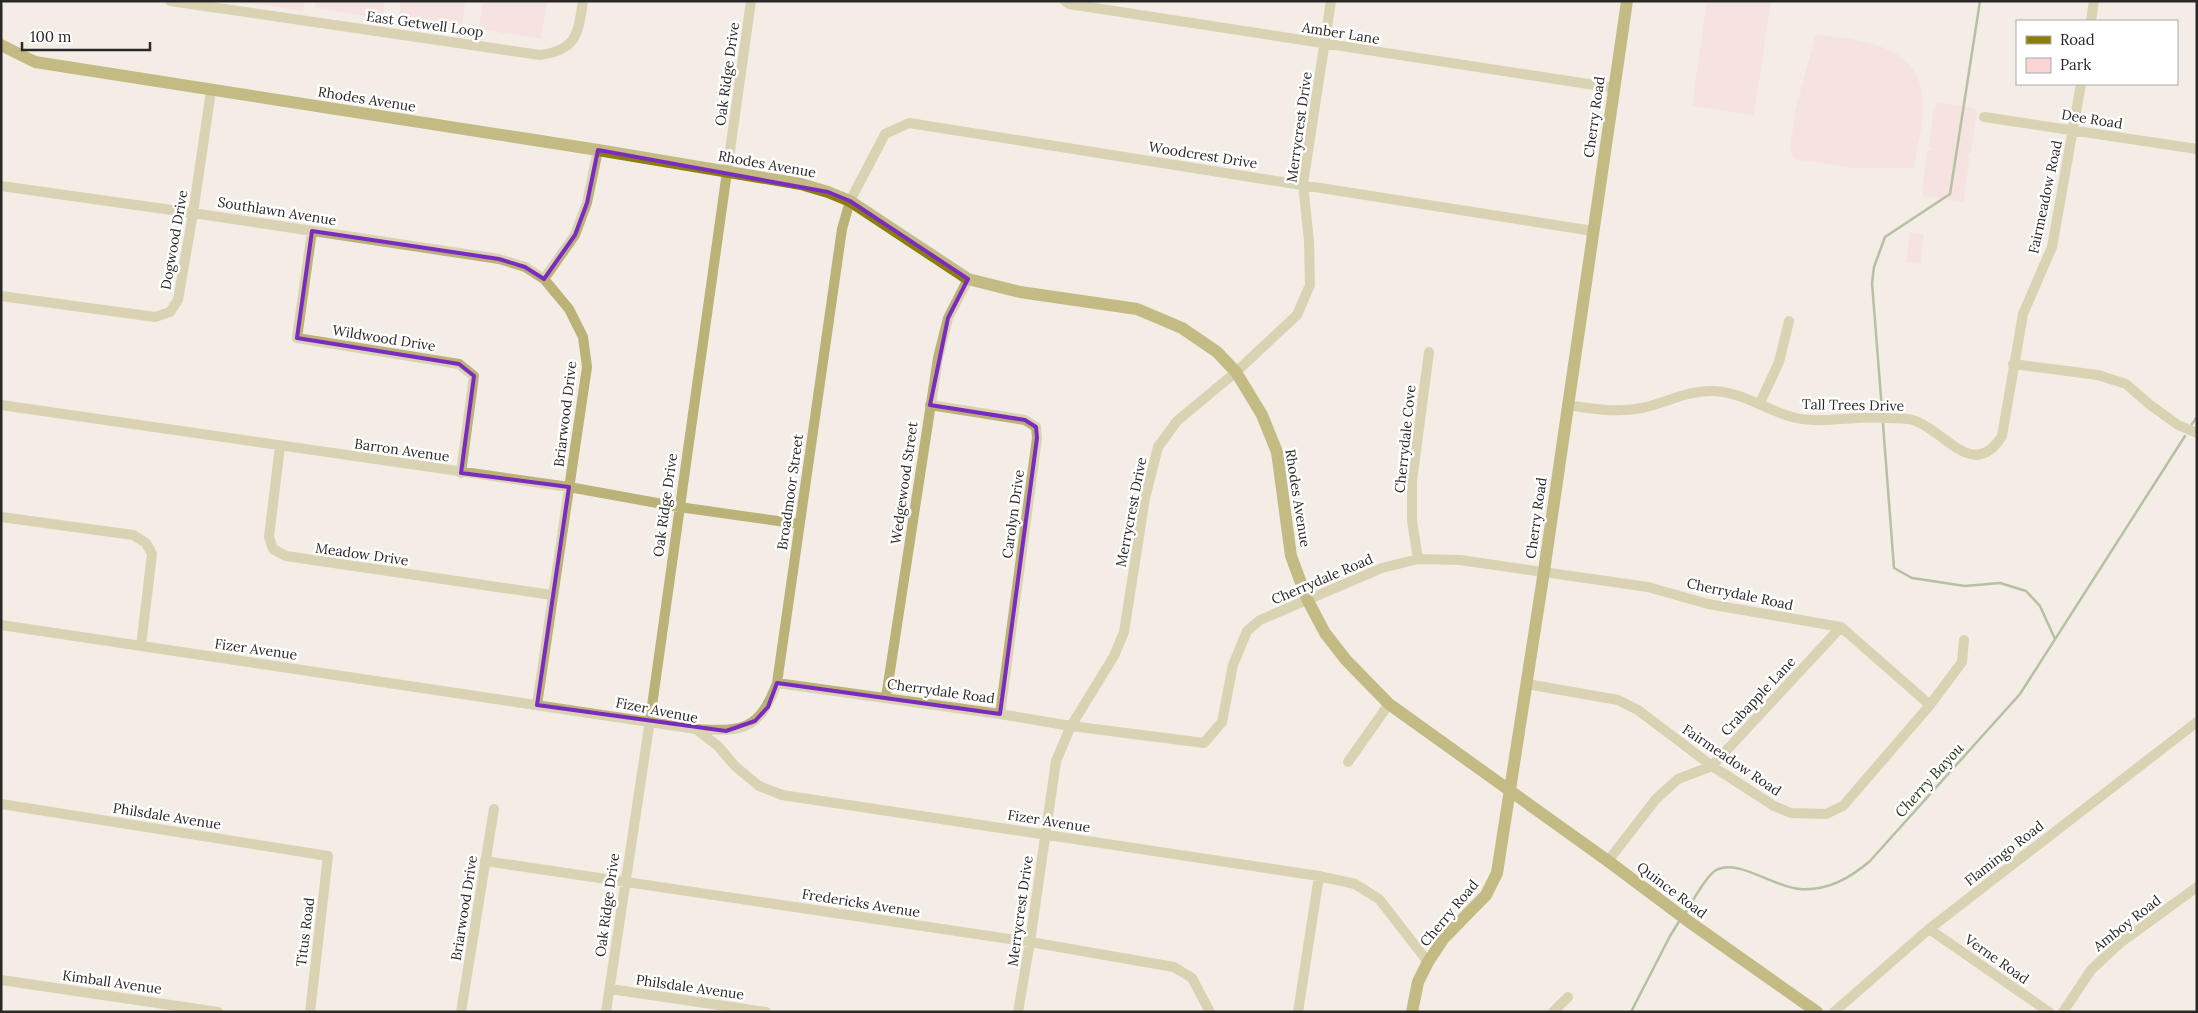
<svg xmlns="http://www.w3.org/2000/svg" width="2198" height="1013" font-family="Lora,serif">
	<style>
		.green { fill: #fad5d5 }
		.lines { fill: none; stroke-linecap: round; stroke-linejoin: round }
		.stream { stroke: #6e8950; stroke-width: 2.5 }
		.minor { stroke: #bab277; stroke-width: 10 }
		.major { stroke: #8b7e0d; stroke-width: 12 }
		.marked { fill: none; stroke: #7b2cbf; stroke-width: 4; stroke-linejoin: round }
		.labels { text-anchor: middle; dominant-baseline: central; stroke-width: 5; stroke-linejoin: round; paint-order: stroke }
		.street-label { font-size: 14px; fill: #2a2826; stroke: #fff }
		.water-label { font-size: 15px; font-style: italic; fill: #1f2f0d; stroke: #fff }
	</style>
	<rect width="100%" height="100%" fill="#f3ede6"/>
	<!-- green -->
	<path class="green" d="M237 1H304L303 11Z
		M316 1H385L382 18 315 8Z
		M401 1H465L462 26 399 17Z
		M483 1H547L541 39 479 29Z
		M1707 1H1771L1754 115 1692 106Z
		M1816 34C1861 41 1921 43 1923 103 1924 124 1917 147 1914 168H1851L1795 159 1790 151 1795 111Z
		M1939 103 1973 108 1977 112 1971 151 1967 155 1969 159 1964 202 1925 196 1922 193 1927 152 1932 150 1929 146 1934 106Z
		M1910 232 1924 234 1920 264 1906 262Z"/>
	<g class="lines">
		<!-- stream -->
		<path class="stream" d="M1882 410 1872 283 1874 267 1885 237 1950 194 1980 1
			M1883 424 1894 568 1912 578 1965 586 2000 583 2026 591 2040 606 2055 639
			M2192 424 2197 417
			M1685 914C1692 902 1705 877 1716 870 1738 858 1775 888 1800 889 1828 891 1850 878 1870 861L2020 694 2185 436
			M1631 1012 1670 936 1680 920"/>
		<!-- minor -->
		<path class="minor" d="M170 1 540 55C577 50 578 34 583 1
			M1065 1 1069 4 1614 88
			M2091 21 2094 1
			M1984 117 2197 149
			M1 186 193 213 499 259 525 267 544 279 569 309 583 337 587 367 537 705
			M312 231 297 338 459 364 474 376 461 473
			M544 279 575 235 587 203 598 150
			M1 296 155 317 170 312 178 300 193 213 211 91
			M2013 364 2098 375 2126 384 2149 404 2178 425 2197 433
			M1760 403 1779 362 1789 321
			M1 405 569 487 679 507 799 524
			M930 405 1025 420 1036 427 1037 438 1000 714
			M1567 405C1593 409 1616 413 1642 408 1665 403 1689 390 1713 391 1742 392 1764 409 1792 417 1822 425 1855 415 1887 418 1895 418 1905 418 1913 420 1945 430 1973 482 2002 436L2023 314 2052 247 2081 84
			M280 446 269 537 273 549 286 556 552 595
			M1 517 133 535 146 543 152 554 141 646
			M1418 559 1412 521V481L1429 352
			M1 625 696 729 718 746 735 766 759 786 782 795 1319 876 1355 884 1379 899 1428 962
			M777 683 1000 714 1071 726 1204 743 1222 722 1233 665 1247 631 1260 620 1382 568 1418 559 1460 560 1648 587 1708 604 1841 627 1930 705
			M1527 684 1618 700 1638 710 1712 766 1774 806 1791 813 1826 814 1843 806 1930 705 1962 662 1964 640
			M886 697 938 358 948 318 968 279
			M696 729C744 732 759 730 777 683L842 229 850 201 885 134 909 123 1593 231
			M1348 762 1389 704
			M1 804 328 856 310 1012
			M485 861 1030 942 1174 967 1192 978 1210 1012
			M1608 861 1656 799 1678 779 1712 766 1841 627
			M1929 929 2049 1012
			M1 980 218 1012
			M610 989 766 1012
			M461 1012 494 809
			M606 1012 650 720 751 1
			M1018 1012 1030 942 1056 761 1071 726 1114 656 1124 632 1145 498 1158 447 1177 421 1236 372 1297 315 1310 285 1309 241 1303 184 1331 1
			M1298 1012 1319 876
			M1553 1012 1568 997
			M1834 1012 1929 929 2197 722
			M2063 1012 2091 970 2120 943 2197 887"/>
		<!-- major -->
		<path class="major" d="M1 45 35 62 598 150 801 184 828 192 850 201 968 279 1020 292 1137 309 1182 328 1217 352 1236 372 1262 415 1277 452 1291 556 1307 599 1325 633 1346 660 1389 704 1608 861 1688 921 1817 1012
			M1412 1012 1418 982 1428 962 1444 938 1486 895 1497 873 1544 571 1627 1"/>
	</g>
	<!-- marked area -->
	<path d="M0 0H2198V1013H0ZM598 150 828 192 850 201 968 279 948 318 930 405 1025 420 1036 427 1037 438 1000 714 777 683 768 707 755 721 726 731 537 705 569 487 461 473 474 376 459 364 297 338 312 231 499 259 525 267 544 279 575 235 587 203Z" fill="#f3ede6" fill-opacity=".55" fill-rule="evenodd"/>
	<path class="marked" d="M598 150 828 192 850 201 968 279 948 318 930 405 1025 420 1036 427 1037 438 1000 714 777 683 768 707 755 721 726 731 537 705 569 487 461 473 474 376 459 364 297 338 312 231 499 259 525 267 544 279 575 235 587 203Z"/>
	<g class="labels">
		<!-- street labels -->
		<g class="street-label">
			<text transform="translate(425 24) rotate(8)">East Getwell Loop</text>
			<text transform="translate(1341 33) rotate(9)">Amber Lane</text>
			<text transform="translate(727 74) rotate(-82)">Oak Ridge Drive</text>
			<text transform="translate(367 99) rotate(9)">Rhodes Avenue</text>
			<text transform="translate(1594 117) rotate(-82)">Cherry Road</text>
			<text transform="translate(2092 119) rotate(9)">Dee Road</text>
			<text transform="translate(1299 127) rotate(-82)">Merrycrest Drive</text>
			<text transform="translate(1203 155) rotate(9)">Woodcrest Drive</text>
			<text transform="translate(767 164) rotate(10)">Rhodes Avenue</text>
			<text transform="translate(2045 197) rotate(-78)">Fairmeadow Road</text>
			<text transform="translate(277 211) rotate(9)">Southlawn Avenue</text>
			<text transform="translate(174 240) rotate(-80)">Dogwood Drive</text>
			<text transform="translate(384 338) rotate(9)">Wildwood Drive</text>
			<text transform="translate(1853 405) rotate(1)">Tall Trees Drive</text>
			<text transform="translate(565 414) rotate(-83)">Briarwood Drive</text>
			<text transform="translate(1405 439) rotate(-84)">Cherrydale Cove</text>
			<text transform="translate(402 450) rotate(8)">Barron Avenue</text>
			<text transform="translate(904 483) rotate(-82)">Wedgewood Street</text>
			<text transform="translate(790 492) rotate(-82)">Broadmoor Street</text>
			<text transform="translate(1298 498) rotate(81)">Rhodes Avenue</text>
			<text transform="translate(665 505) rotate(-82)">Oak Ridge Drive</text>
			<text transform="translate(1131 512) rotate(-79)">Merrycrest Drive</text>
			<text transform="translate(1013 514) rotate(-82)">Carolyn Drive</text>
			<text transform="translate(1536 518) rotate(-82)">Cherry Road</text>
			<text transform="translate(362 554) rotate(8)">Meadow Drive</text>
			<text transform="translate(1322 579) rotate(-23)">Cherrydale Road</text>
			<text transform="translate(1740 594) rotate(12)">Cherrydale Road</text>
			<text transform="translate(256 649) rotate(8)">Fizer Avenue</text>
			<text transform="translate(941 691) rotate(8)">Cherrydale Road</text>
			<text transform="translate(1758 696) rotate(-47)">Crabapple Lane</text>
			<text transform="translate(657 710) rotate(11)">Fizer Avenue</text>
			<text transform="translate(1732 760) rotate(34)">Fairmeadow Road</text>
			<text transform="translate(167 816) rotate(9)">Philsdale Avenue</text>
			<text transform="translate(1049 821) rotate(9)">Fizer Avenue</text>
			<text transform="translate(2004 853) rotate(-38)">Flamingo Road</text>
			<text transform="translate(1672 890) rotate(37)">Quince Road</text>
			<text transform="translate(861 903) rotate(9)">Fredericks Avenue</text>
			<text transform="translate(607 905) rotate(-82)">Oak Ridge Drive</text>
			<text transform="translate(464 908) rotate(-81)">Briarwood Drive</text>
			<text transform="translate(1020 911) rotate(-82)">Merrycrest Drive</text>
			<text transform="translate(1449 913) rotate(-50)">Cherry Road</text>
			<text transform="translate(2127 923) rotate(-38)">Amboy Road</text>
			<text transform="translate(305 932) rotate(-83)">Titus Road</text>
			<text transform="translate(1997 959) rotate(35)">Verne Road</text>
			<text transform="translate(112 982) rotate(8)">Kimball Avenue</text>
			<text transform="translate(690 987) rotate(8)">Philsdale Avenue</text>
		</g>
		<!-- water labels -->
		<g class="water-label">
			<text transform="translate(1929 780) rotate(-48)">Cherry Bayou</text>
		</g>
	</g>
	<!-- border -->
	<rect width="2198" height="1013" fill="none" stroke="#2a2826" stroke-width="5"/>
	<!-- legend -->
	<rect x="2016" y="20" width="162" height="65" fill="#ffffff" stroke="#aaa9a8"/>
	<rect x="2026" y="36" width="25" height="8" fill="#8b7e0d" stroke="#aaa9a8"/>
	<text x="2060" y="45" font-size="15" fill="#2a2826">Road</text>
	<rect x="2026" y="58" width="25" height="15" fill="#fad5d5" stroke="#aaa9a8"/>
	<text x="2060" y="70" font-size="15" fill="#2a2826">Park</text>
	<!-- scale -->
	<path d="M22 42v8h128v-8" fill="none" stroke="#2a2826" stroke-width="2.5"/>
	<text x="30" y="42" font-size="15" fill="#2a2826" stroke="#ffffff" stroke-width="4" paint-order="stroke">100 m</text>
</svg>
